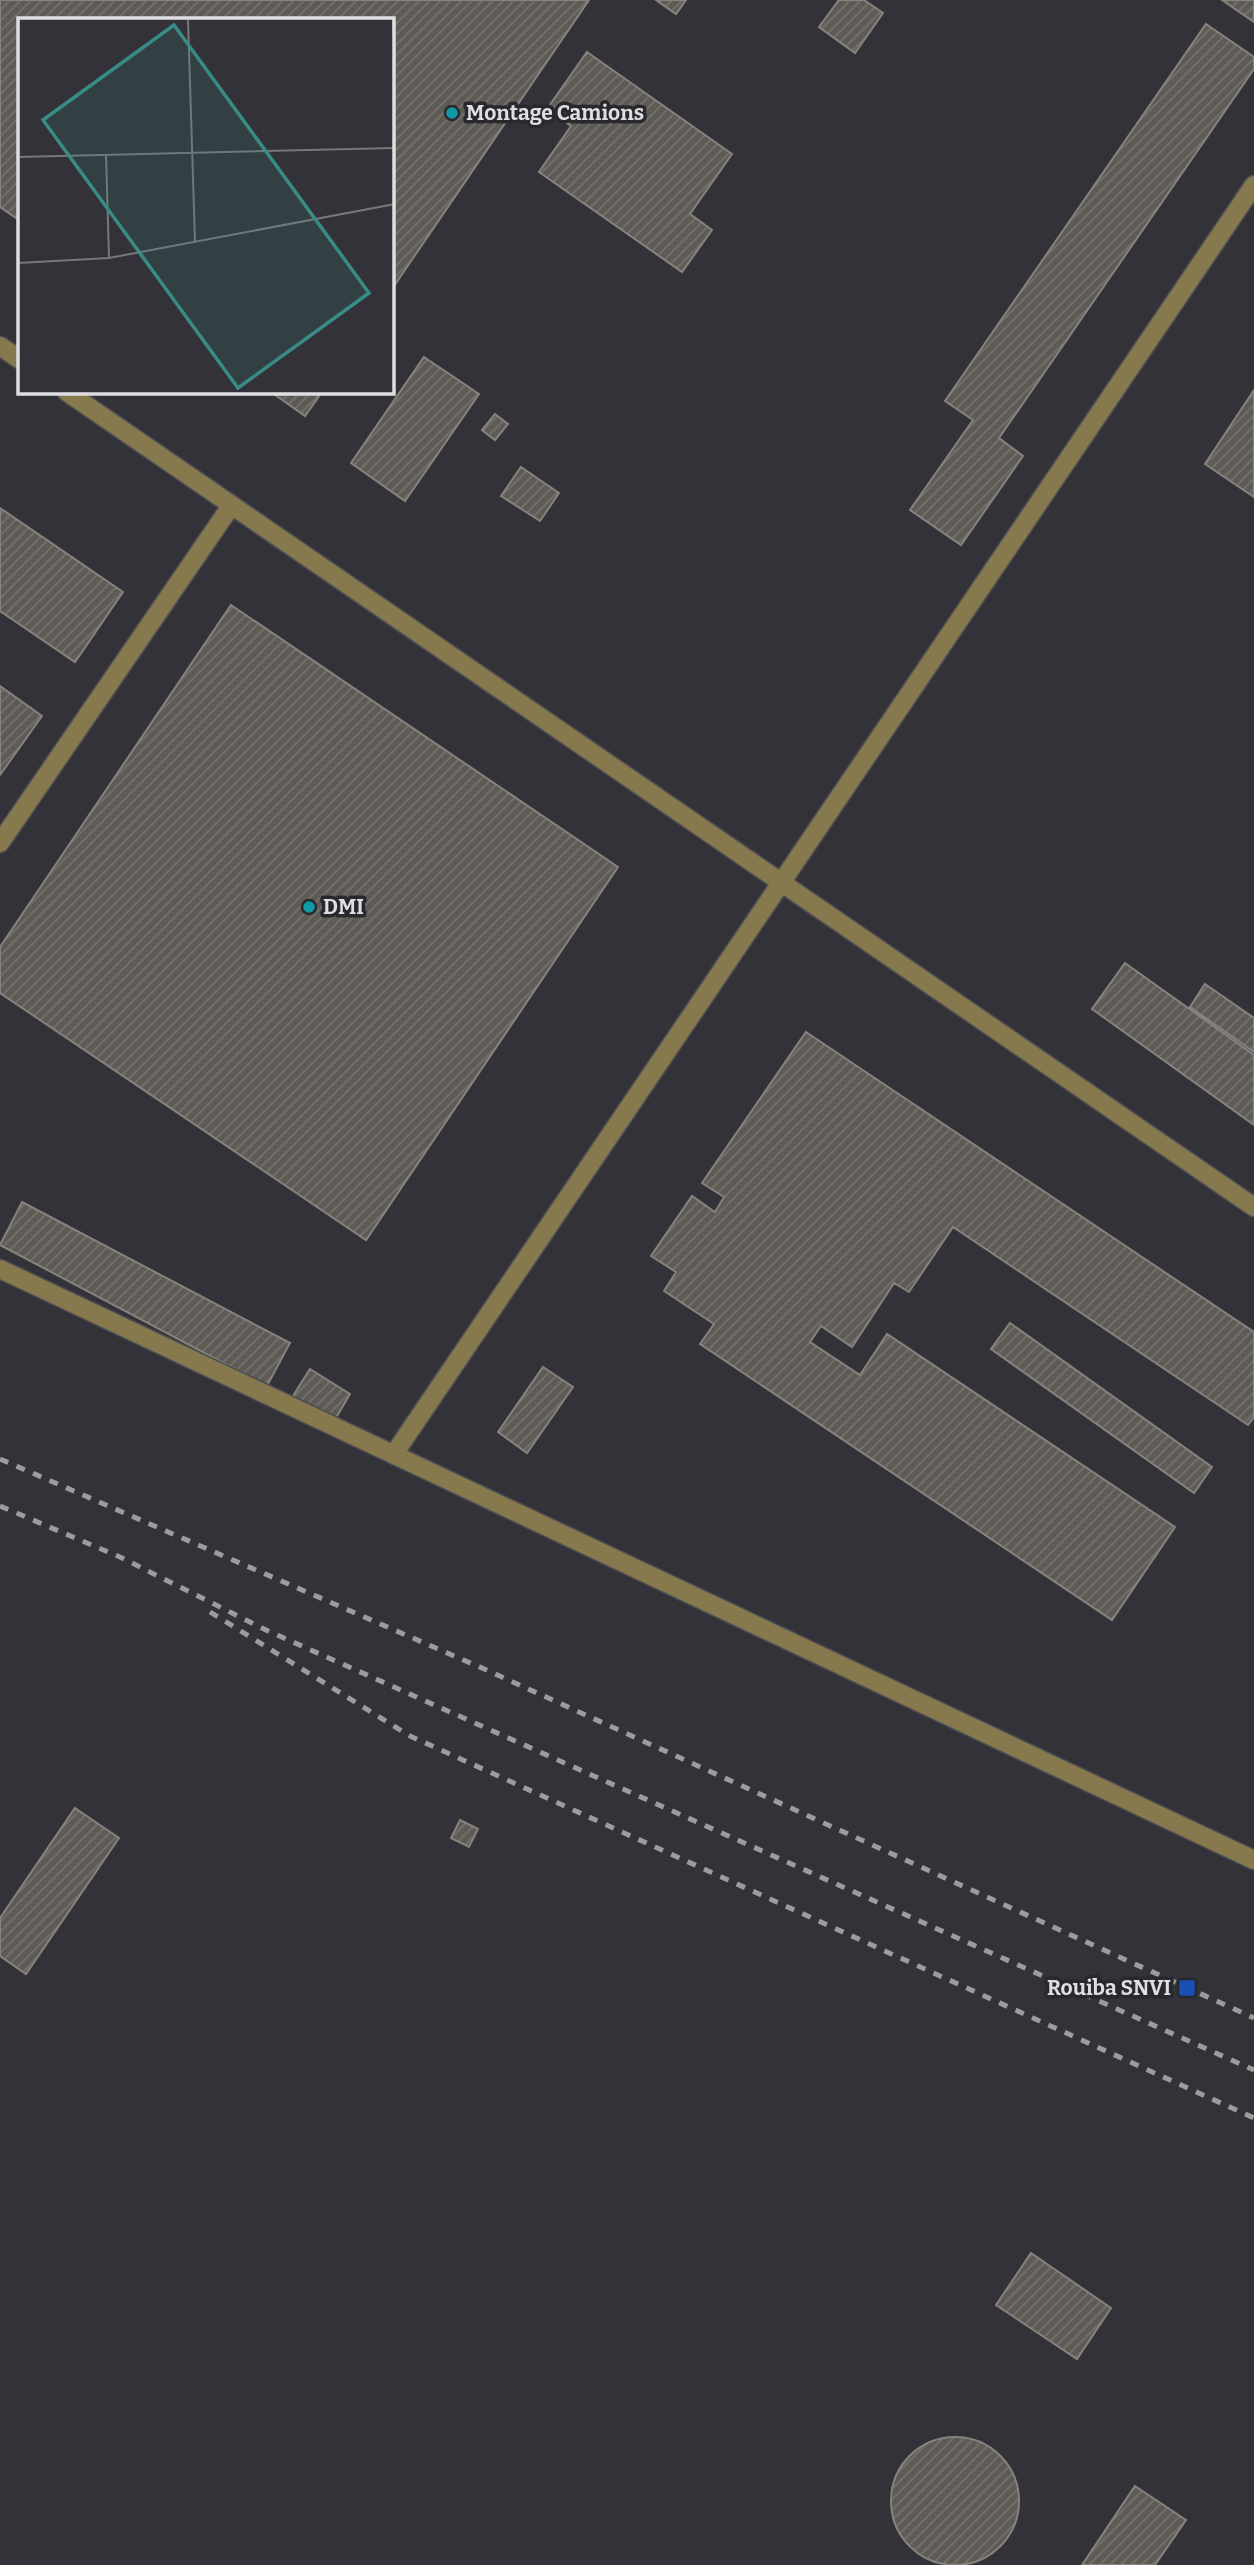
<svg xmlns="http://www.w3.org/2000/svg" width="1254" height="2565" font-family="Bitter,serif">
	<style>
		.building { fill: url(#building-hatch); stroke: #87827d; stroke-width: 2 }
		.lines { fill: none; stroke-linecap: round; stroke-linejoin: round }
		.minor-casing { stroke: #4e4e53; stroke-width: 21 }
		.minor { stroke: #86794e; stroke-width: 18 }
		.rail { stroke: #9c9ca0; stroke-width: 5; stroke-dasharray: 9 9; stroke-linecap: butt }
		.culture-dot { fill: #0f9aa8; stroke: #28282d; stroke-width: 2.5 }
		.transit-dot { fill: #1a4fb4; stroke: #28282d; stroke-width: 2.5 }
		.labels { text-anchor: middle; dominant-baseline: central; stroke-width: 7; stroke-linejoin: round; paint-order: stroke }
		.poi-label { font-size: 21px; font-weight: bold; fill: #dfdfe3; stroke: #28282d; text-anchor: start }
		.inset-road { fill: none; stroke: #77777c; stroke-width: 2 }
		.view { fill: #398b85; fill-opacity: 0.15; stroke: #398b85; stroke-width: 3.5 }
		.inset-edge { fill: none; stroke: #dfdfe3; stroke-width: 3.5 }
	</style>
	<defs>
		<pattern id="building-hatch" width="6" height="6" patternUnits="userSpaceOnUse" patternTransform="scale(1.75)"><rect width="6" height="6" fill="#5e5a55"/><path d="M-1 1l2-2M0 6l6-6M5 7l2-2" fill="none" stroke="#75716d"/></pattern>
	</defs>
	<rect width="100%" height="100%" fill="#323238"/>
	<!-- building -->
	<path class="building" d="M0 0H589L392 289V19H19V220L0 207Z
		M656 0H686L676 14Z
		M839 0H864L883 13 855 53 819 27Z
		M1222 0H1254V22Z
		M1206 24 1254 57V69L999 438 1023 456 961 545 910 510 973 420 945 401Z
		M587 52 732 154 690 214 712 230 682 272 539 172 571 126 547 109Z
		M424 357 479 394 405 501 351 463Z
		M1254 390V497L1205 464Z
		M271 392H322L305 416Z
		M495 414 508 424 495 440 482 430Z
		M521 467 559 493 540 521 501 496Z
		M0 508 123 592 75 662 0 611Z
		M231 605 618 867 366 1240 0 993V947Z
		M0 686 42 716 0 775Z
		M1125 963 1254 1055V1125L1092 1009Z
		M1205 984 1254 1018V1052L1190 1007Z
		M806 1032 1254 1332V1417L1248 1425 953 1227 909 1292 894 1283 852 1347 821 1326 810 1342 860 1375 887 1334 1175 1527 1112 1620 700 1344 714 1324 664 1291 676 1272 651 1256 692 1196 715 1212 724 1197 702 1183Z
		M22 1202 290 1343 267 1386 0 1245Z
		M1010 1323 1212 1467 1194 1493 991 1349Z
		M543 1367 573 1387 527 1453 498 1432Z
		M310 1369 350 1394 334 1421 293 1396Z
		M75 1808 119 1838 26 1974 0 1956V1918Z
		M460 1820 478 1829 469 1847 451 1838Z
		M1031 2253 1111 2308 1077 2359 996 2305Z
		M891 2501a64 64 0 1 1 128 0a64 64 0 1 1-128 0Z
		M1135 2486 1186 2520 1155 2565H1082Z"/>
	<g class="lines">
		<defs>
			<path id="minor" d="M0 346 19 359
				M67 392 1254 1207
				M0 843 231 506
				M0 1269 1254 1860
				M394 1454 1254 185"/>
		</defs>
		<!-- minor casing -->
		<use href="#minor" class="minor-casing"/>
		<!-- minor -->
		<use href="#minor" class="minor"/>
		<!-- rail -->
		<path class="rail" d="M0 1459 482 1668 1254 2018
			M0 1506 120 1557 266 1630 1254 2070
			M210 1612 410 1736 1254 2118"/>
	</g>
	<!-- markers -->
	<g class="culture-dot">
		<circle cx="452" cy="113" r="7"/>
		<circle cx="309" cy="907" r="7"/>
	</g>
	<rect class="transit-dot" x="1178" y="1979" width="18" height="18" rx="3.5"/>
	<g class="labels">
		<!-- poi labels -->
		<g class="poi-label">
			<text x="466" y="113">Montage Camions</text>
			<text x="323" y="907">DMI</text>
			<text x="1171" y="1988" text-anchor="end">Rouiba SNVI</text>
		</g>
	</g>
	<!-- overview -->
	<g transform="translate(18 18)">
		<rect width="376" height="376" fill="#323238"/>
		<path class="inset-road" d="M170 1 177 224M375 1 377 42M88 137 91 240M0 139 377 130M0 245 91 240 377 186"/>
		<path class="view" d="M156 7 351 275 220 370 25 102Z"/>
		<rect width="376" height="376" class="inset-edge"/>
	</g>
</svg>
